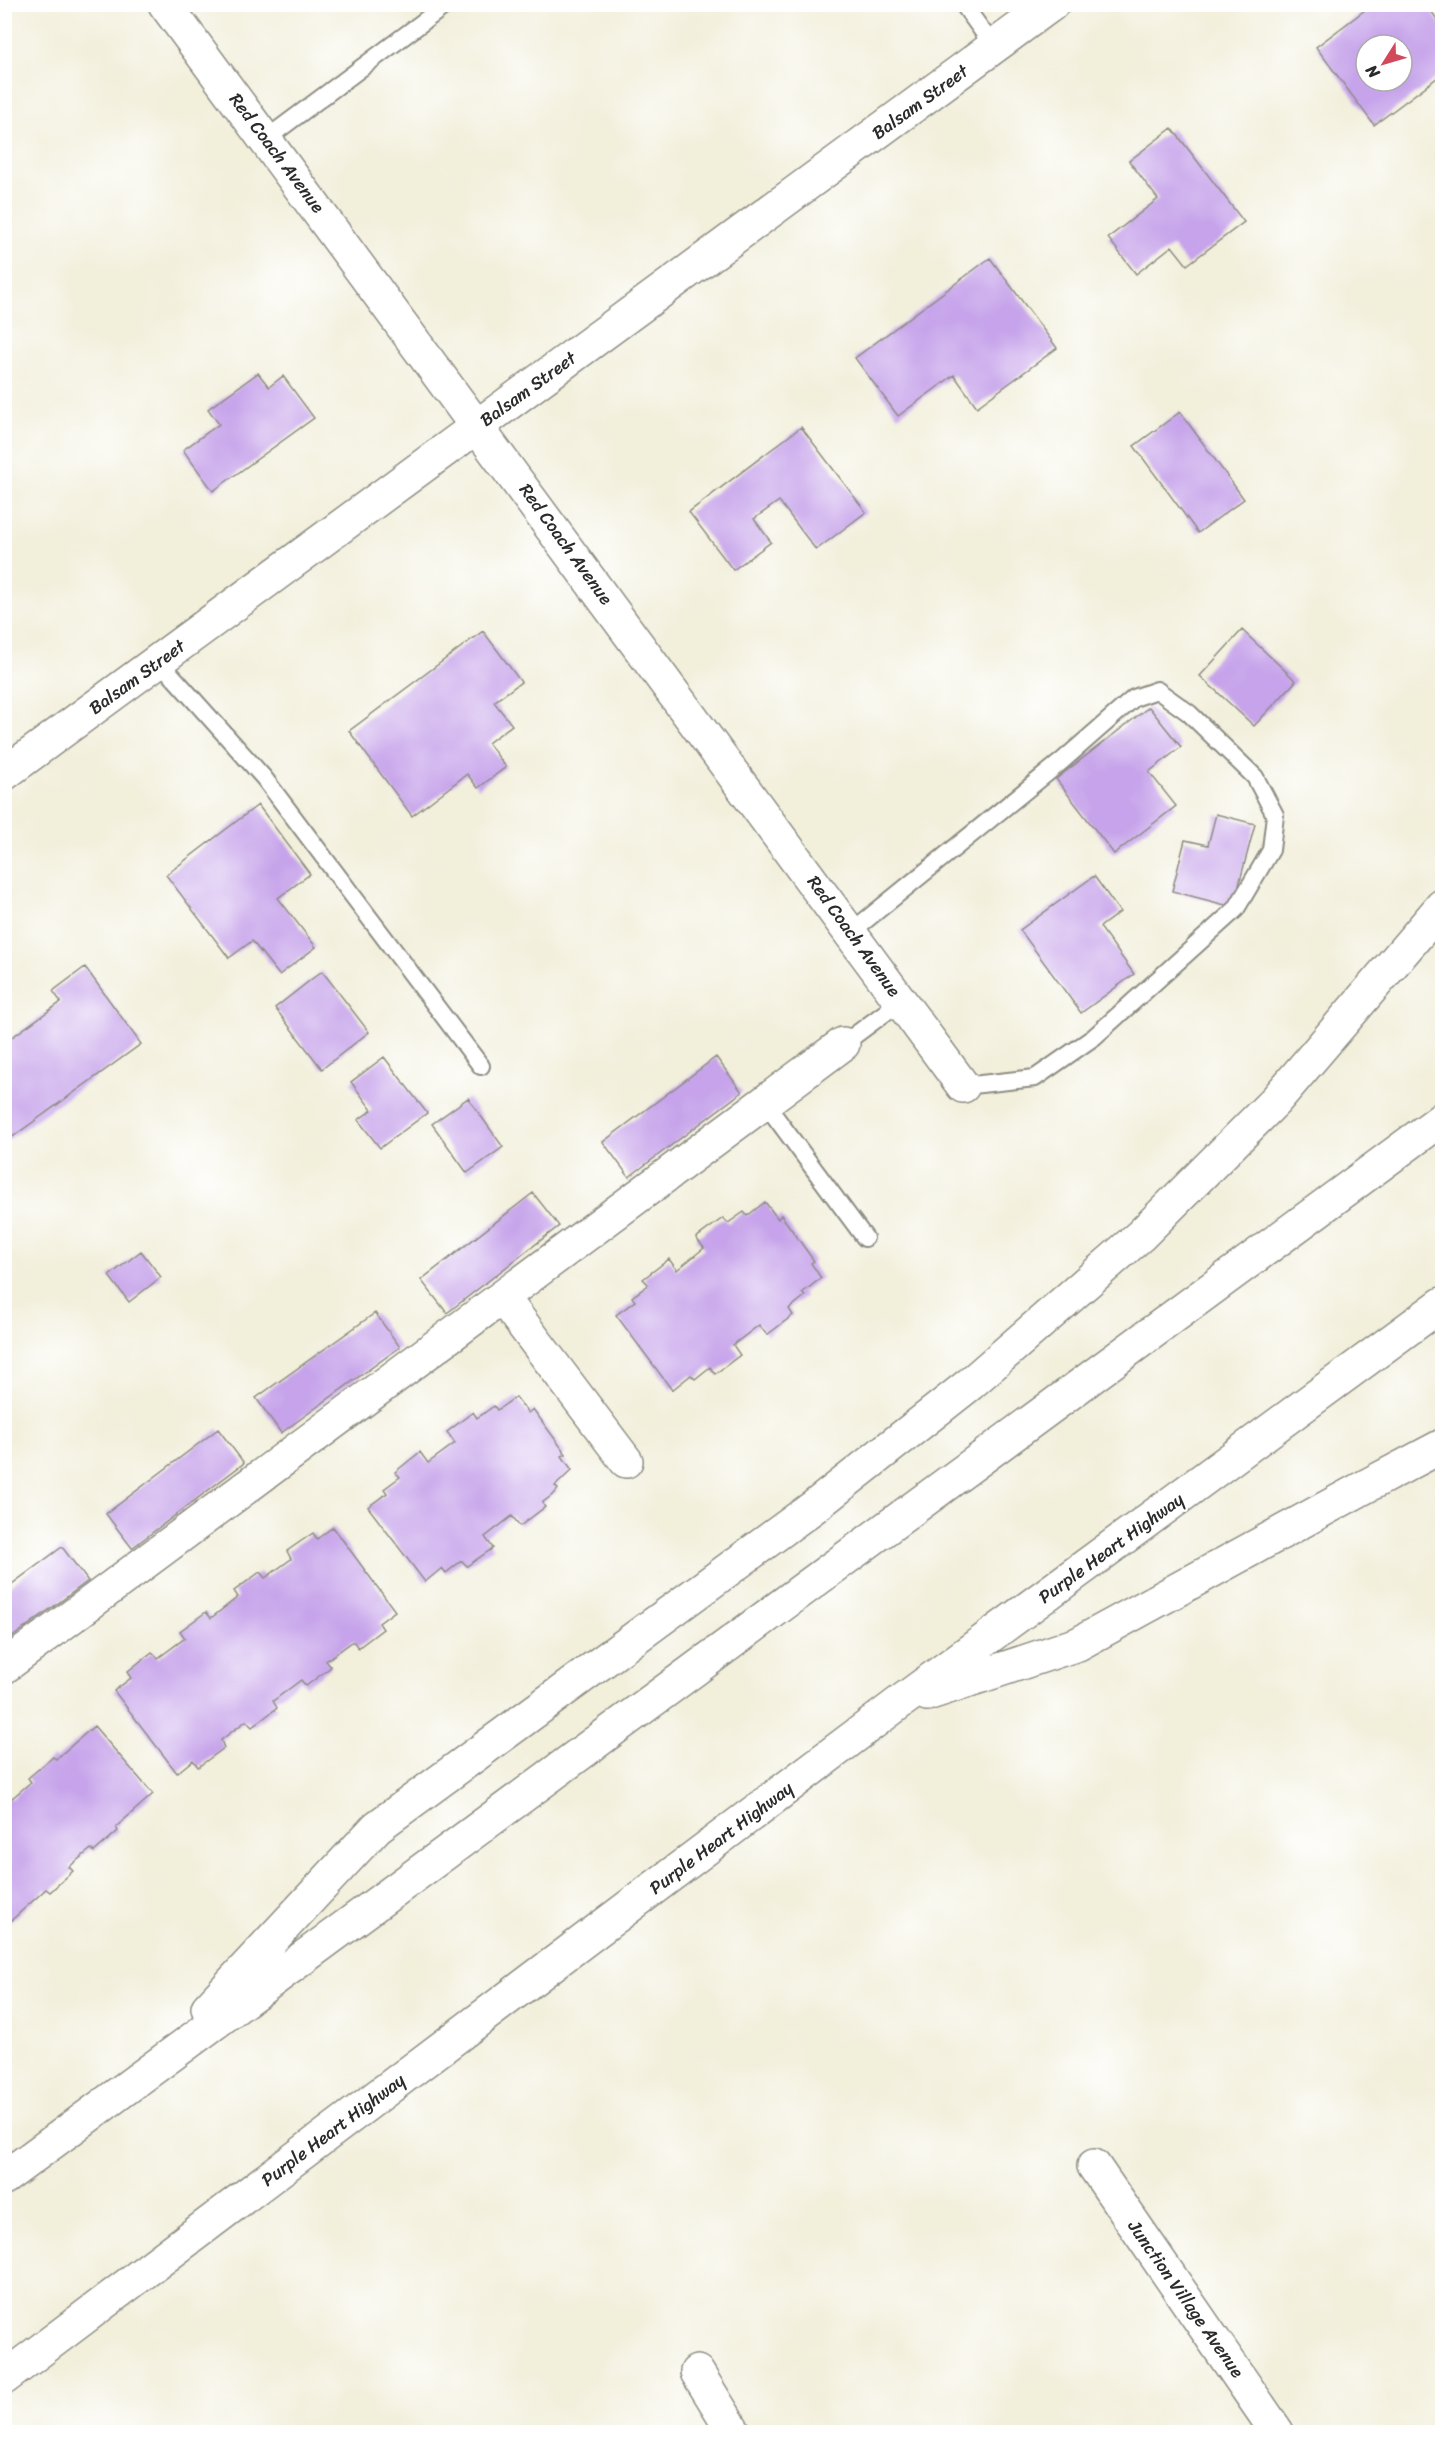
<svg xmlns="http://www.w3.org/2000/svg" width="1447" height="2437" font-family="Sriracha,sans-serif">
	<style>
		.building { fill: #c6a3ea; fill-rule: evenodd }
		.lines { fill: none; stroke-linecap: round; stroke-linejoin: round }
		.service-casing { stroke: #8e8d83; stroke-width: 20 }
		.minor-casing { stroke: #8e8d83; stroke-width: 36 }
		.motorway-casing { stroke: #8e8d83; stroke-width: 36 }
		.service { stroke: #fff; stroke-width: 16 }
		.minor { stroke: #fff; stroke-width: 33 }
		.motorway { stroke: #fff; stroke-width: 33 }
		.labels { text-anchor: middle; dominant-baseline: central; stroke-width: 4.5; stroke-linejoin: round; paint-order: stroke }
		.street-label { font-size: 18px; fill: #2b2b2b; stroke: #fff }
	</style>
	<rect width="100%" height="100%" fill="#fff"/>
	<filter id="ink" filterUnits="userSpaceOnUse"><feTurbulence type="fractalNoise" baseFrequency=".0167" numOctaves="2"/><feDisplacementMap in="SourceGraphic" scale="12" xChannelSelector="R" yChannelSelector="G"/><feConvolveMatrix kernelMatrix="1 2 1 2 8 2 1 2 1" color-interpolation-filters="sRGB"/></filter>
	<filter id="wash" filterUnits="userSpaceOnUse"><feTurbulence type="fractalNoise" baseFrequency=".008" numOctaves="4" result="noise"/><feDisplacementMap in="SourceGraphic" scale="24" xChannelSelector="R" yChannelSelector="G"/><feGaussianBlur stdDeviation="1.35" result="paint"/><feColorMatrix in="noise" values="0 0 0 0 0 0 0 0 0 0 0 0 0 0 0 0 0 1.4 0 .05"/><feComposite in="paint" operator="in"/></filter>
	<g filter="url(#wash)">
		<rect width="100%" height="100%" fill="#f2efdb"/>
		<g id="blocks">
			<!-- building -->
			<path class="building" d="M1373 4H1426L1442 26V74L1374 125 1316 47ZM1366 45H1402V81H1366Z
				M1172 128 1244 222 1187 265 1172 246 1136 274 1108 238 1158 199 1129 161Z
				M990 258 1057 348 977 407 954 375 898 416 855 358Z
				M258 373 269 387 283 376 314 418 213 491 183 450 219 424 208 409Z
				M1180 412 1244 499 1198 533 1134 446Z
				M801 427 866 512 816 550 779 501 754 519 771 542 733 570 689 512Z
				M1242 630 1296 681 1254 726 1200 676Z
				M483 631 521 682 494 702 512 725 488 743 506 767 478 788 467 774 412 816 349 731Z
				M1149 707 1181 747 1149 772 1176 806 1114 854 1056 779Z
				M258 805 310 874 278 898 316 947 279 975 252 941 229 958 166 875Z
				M1216 814 1255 824 1233 907 1172 891 1185 840 1208 845Z
				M1094 876 1120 912 1100 927 1134 974 1081 1013 1020 930Z
				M85 967 141 1044 4 1143V1043L61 1002 53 991Z
				M322 971 369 1032 322 1069 275 1008Z
				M384 1057 427 1113 380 1148 358 1120 372 1110 351 1082Z
				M716 1057 742 1092 629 1177 603 1142Z
				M468 1098 503 1147 467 1173 432 1124Z
				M533 1193 559 1226 447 1313 421 1280Z
				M765 1202 778 1219 781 1215 814 1261 811 1263 821 1278 802 1293 805 1296 789 1309 793 1315 767 1335 759 1325 733 1345 740 1355 715 1374 710 1367 695 1379 691 1375 672 1390 616 1315 635 1301 632 1297 647 1286 648 1284 643 1279 669 1259 677 1270 704 1248 696 1238 723 1218 728 1223 744 1212 747 1216Z
				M141 1251 161 1277 129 1302 109 1276Z
				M375 1313 400 1347 281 1433 256 1398Z
				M516 1397 528 1413 533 1409 566 1454 562 1456 572 1470 555 1486 558 1489 555 1493 542 1503 545 1507 520 1526 512 1516 485 1537 493 1548 467 1566 462 1561 460 1562 446 1573 442 1568 425 1582 368 1507 387 1493 384 1489 400 1477 395 1472 420 1452 428 1463 455 1443 447 1432 473 1412 477 1418 494 1406 497 1410Z
				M218 1429 244 1463 132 1548 106 1514Z
				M333 1527 395 1611 379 1623 383 1629 358 1648 354 1642H352L326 1661 331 1667 306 1686 301 1680 273 1701 277 1708 252 1727 246 1721 221 1740 224 1748 198 1767 193 1760 177 1773 114 1691 131 1678 127 1672 152 1652 158 1658 185 1638 180 1631 206 1612 211 1618 238 1597 234 1591 260 1572 265 1578 291 1559 287 1551 313 1533 317 1539Z
				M62 1547 88 1581 4 1643V1590Z
				M94 1726 153 1794 116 1827 118 1831 94 1852 91 1849 69 1867 73 1871 50 1892 46 1889 4 1927V1799L8 1796 11 1799 31 1782 28 1778 53 1757 56 1759Z"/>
		</g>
	</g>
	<g filter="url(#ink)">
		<use href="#blocks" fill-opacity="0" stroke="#8e8d83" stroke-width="1.5"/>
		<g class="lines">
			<defs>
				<path id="service" d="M963 4 994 47
					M266 139 447 4
					M159 661 264 778 481 1066
					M851 932 1062 761 1134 698 1157 690 1189 713 1255 777 1275 815 1271 850 1236 909 1094 1037 1035 1078 963 1086
					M843 1044 901 1001
					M765 1103 865 1238"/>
				<path id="minor" d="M165 4 963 1086
					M4 774 1052 4
					M502 1297 626 1461
					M4 1667 843 1044
					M1094 2166 1277 2432
					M697 2372 734 2432"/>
				<path id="motorway" d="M927 1694 1078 1644 1370 1484 1442 1446
					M208 2008 377 1827 815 1506 970 1384 1141 1235 1276 1100 1442 906
					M4 2178 1442 1119
					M4 2378 899 1703 1442 1304"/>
			</defs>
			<!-- service casing -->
			<use href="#service" class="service-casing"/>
			<!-- minor casing -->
			<use href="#minor" class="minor-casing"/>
			<!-- motorway casing -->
			<use href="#motorway" class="motorway-casing"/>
			<!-- service -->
			<use href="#service" class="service"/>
			<!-- minor -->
			<use href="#minor" class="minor"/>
			<!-- motorway -->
			<use href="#motorway" class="motorway"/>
		</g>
	</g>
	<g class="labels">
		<!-- street labels -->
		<g class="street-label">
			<text transform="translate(920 102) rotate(-36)">Balsam Street</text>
			<text transform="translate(277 153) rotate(53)">Red Coach Avenue</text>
			<text transform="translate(528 389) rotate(-36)">Balsam Street</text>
			<text transform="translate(566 544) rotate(54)">Red Coach Avenue</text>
			<text transform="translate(137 677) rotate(-36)">Balsam Street</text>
			<text transform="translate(854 936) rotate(54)">Red Coach Avenue</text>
			<text transform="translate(1111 1548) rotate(-36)">Purple Heart Highway</text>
			<text transform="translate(721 1838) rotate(-37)">Purple Heart Highway</text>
			<text transform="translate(333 2130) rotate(-37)">Purple Heart Highway</text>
			<text transform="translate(1186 2299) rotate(55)">Junction Village Avenue</text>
		</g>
	</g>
	<!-- margin -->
	<rect width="1447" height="2437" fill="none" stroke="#fff" stroke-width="24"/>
	<!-- north arrow -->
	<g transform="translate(1384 63) rotate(233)"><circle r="28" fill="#ffffff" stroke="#aaaaaa" stroke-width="1.5"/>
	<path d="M0-4.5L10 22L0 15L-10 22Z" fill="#d1495b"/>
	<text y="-9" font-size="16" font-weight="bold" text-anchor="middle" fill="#2b2b2b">N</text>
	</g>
</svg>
